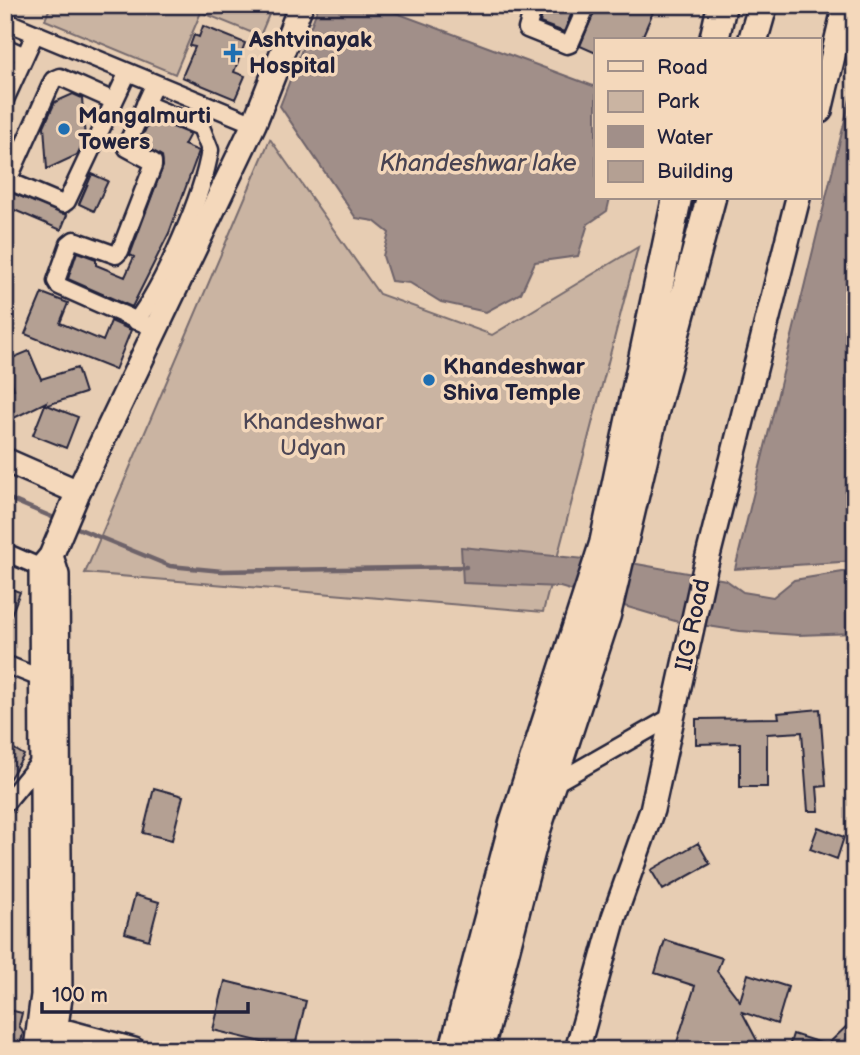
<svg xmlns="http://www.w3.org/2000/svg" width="860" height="1055" font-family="'Balsamiq Sans',sans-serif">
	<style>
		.green { fill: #cab4a2; stroke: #766b6e; stroke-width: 2 }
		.water { fill: #a18f89; stroke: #6e636a; stroke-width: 2 }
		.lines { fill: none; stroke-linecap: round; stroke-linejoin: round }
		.stream { stroke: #6e636a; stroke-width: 4.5 }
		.building { fill: #b4a093; stroke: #22223b; stroke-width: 2 }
		.street-casing { stroke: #22223b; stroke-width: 21 }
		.secondary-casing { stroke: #22223b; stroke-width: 28 }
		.highway-casing { stroke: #22223b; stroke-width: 33 }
		.street { stroke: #f4d8bb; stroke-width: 16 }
		.secondary { stroke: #f4d8bb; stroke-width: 23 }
		.highway { stroke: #f4d8bb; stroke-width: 28 }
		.poi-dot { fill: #1f6fb2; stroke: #f4d8bb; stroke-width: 2.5 }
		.labels { text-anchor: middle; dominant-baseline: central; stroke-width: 7; stroke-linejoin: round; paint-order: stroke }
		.poi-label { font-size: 23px; font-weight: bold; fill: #22223b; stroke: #f4d8bb; text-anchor: start }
		.park-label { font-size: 23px; fill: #4c4655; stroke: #f4d8bb }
		.street-label { font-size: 23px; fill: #22223b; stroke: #f4d8bb }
		.water-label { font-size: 24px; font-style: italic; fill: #484352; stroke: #f4d8bb }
	</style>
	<rect width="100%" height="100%" fill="#e7cdb3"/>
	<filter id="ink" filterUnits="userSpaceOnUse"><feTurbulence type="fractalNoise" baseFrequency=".0143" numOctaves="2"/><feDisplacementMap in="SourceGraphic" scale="14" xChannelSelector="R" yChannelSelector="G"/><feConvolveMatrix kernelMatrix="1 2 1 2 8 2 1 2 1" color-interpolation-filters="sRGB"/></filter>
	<g filter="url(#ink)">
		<!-- green -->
		<path class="green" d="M51 5H273L260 36 201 12 175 74 45 20Z
			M270 139 379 294 492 335 638 247 543 612 85 573Z"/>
		<!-- water -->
		<path class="water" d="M319 5H375L596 87V198H610L607 211 588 224 578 256 535 262 521 293 486 312 441 302 410 283 391 281 383 256 389 233 374 221 356 218 280 106Z
			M854 83 855 561 735 569Z
			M461 547 637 564 726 580 743 592 773 597 794 580 855 570V633L798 635 740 631 675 621 560 587 463 583Z"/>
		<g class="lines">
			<!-- stream -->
			<path class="stream" d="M5 497 59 520
				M70 525 170 566 222 571 466 567"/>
		</g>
		<!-- building -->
		<path class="building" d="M544 5H575L564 32 540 23Z
			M597 5H656L641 40H596V53L580 46Z
			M203 26 245 43 234 72 245 76 235 99 182 77 195 47 190 46 194 35 199 37Z
			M73 94 82 98 85 139 77 155 47 169 44 126 55 102Z
			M151 118 190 134 184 145 199 151 169 233 132 307 68 279 77 252 96 259V265L125 277 134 257 130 255 163 166 162 156 139 143Z
			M92 174 108 181 94 211 79 204Z
			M5 190 67 215 61 230 5 206Z
			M42 293 68 303 60 323 103 341 111 321 131 330 115 370 25 334Z
			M29 351 41 379 77 368 85 393 47 405 78 417 66 448 33 435 46 402 8 421 5 414V393L14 389 5 361Z
			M5 587 20 592 6 628H5Z
			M820 709 826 786 817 787 819 811H808L802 732 767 734V787H740V743L696 744V719L779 718 778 713Z
			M11 747 24 755 5 786V757Z
			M154 788 183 796 172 840 143 833Z
			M818 827 844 837 837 859 810 849Z
			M698 843 710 864 663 890 651 870Z
			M135 895 159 902 149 940 125 933Z
			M665 940 722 958 717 971 740 1001 748 974 788 987 777 1024 742 1012 762 1050H691L676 1045 695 986 655 973Z
			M225 981 306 1001 294 1050 213 1030Z
			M5 1009 22 1013 19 1025 23 1033 20 1047 15 1045 14 1050H5Z
			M855 1018V1050H788L793 1034 827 1045Z"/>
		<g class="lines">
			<defs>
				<path id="street" d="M534 5 527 29 567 45 570 44 587 5
					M5 21 254 124
					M837 42 855 47
					M5 47 25 56
					M155 83 127 144V148L153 162V166L120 251 116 255 74 240 69 244 56 281 59 286 156 329
					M5 100 35 34
					M114 101 60 77 53 80 9 178 11 182 63 204 67 201 128 72
					M136 321C164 284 203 196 210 150L201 127 145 104
					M5 552 51 572
					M5 664 40 678
					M550 786 673 716
					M5 804 43 758"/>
				<path id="secondary" d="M820 111 845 5
					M5 460 78 492
					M51 556 57 575 60 998 53 1045
					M42 1025 134 1050
					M71 1050 37 1041 43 995 41 568 51 556 78 492 254 124 301 5
					M577 1050 614 917 652 810 705 568 798 198"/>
				<path id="highway" d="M714 40 722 5
					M753 40 763 5
					M454 1050 514 823 604 544 677 198
					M479 1050 536 830 606 615 654 412 711 198"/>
			</defs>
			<!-- street casing -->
			<use href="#street" class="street-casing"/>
			<!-- secondary casing -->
			<use href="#secondary" class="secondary-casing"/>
			<!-- highway casing -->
			<use href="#highway" class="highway-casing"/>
			<!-- street -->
			<use href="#street" class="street"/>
			<!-- secondary -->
			<use href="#secondary" class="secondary"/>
			<!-- highway -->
			<use href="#highway" class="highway"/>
		</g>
	</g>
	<!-- markers -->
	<g class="poi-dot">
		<path d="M229.5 42.5h7v7h7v7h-7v7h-7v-7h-7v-7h7z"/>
		<circle cx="64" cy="129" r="7"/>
		<circle cx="429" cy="380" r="7"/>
	</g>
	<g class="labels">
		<!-- poi labels -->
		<g class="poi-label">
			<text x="249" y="40">Ashtvinayak<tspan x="249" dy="26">Hospital</tspan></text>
			<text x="78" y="116">Mangalmurti<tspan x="78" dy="26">Towers</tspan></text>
			<text x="443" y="367">Khandeshwar<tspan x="443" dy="26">Shiva Temple</tspan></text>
		</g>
		<!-- park labels -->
		<g class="park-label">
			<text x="313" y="422">Khandeshwar<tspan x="313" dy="26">Udyan</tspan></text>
		</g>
		<!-- street labels -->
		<g class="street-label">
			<text transform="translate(693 625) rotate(-78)">IIG Road</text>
		</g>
		<!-- water labels -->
		<g class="water-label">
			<text x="478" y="163">Khandeshwar lake</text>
		</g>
	</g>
	<!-- margin -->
	<rect width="860" height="1055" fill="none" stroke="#f4d8bb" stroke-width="28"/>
	<rect x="14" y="14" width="832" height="1027" fill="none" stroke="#22223b" stroke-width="2.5" filter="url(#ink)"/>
	<!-- legend -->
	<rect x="594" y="38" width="228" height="161" fill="#f4d8bb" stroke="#a08f88" stroke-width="2"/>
	<rect x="608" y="61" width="35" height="10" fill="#f4d8bb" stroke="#a08f88" stroke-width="2"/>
	<text x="657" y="74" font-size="21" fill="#22223b">Road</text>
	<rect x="608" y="91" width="35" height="21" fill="#cab4a2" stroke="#a08f88" stroke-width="2"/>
	<text x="657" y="108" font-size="21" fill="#22223b">Park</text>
	<rect x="608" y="126" width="35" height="21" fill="#a18f89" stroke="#a08f88" stroke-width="2"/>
	<text x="657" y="144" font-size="21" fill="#22223b">Water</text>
	<rect x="608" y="161" width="35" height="21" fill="#b4a093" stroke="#a08f88" stroke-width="2"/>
	<text x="657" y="178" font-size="21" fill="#22223b">Building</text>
	<!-- scale -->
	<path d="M42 1002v10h206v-10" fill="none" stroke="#22223b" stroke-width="3.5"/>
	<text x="52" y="1002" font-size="21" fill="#22223b" stroke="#f4d8bb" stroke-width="5" paint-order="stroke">100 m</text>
</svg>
